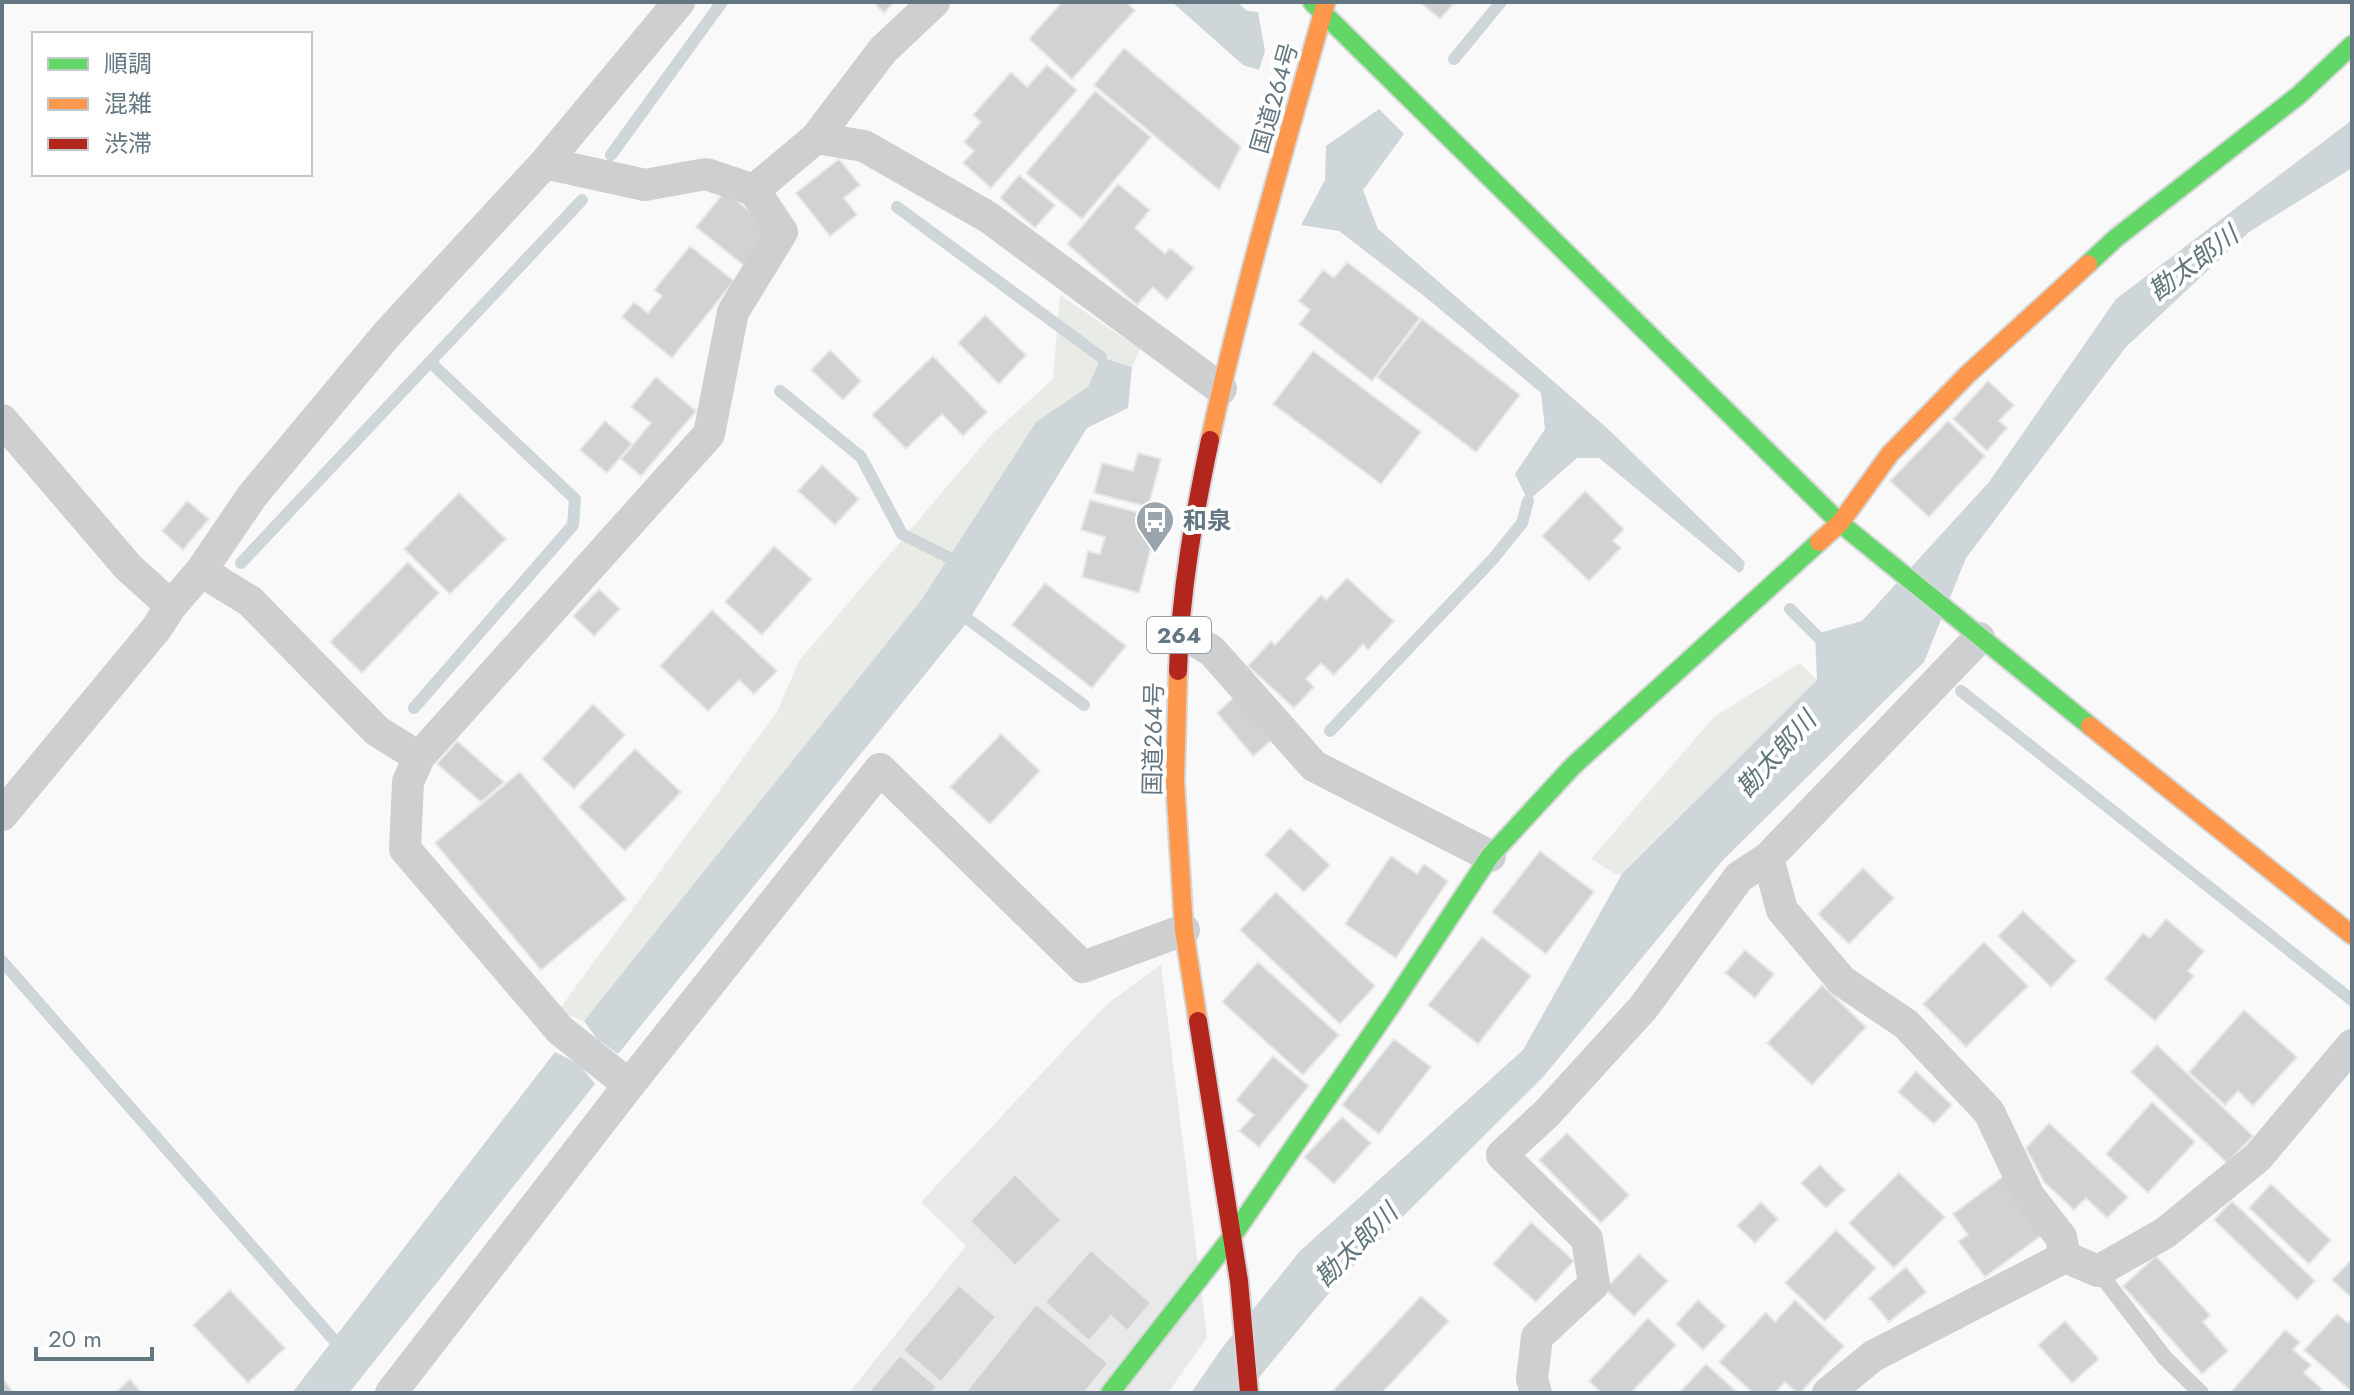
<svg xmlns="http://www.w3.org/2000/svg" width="2354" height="1395" font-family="Jost,'Noto Sans JP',sans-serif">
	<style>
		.built { fill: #e8e9e9 }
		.green { fill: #e8ebe6 }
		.water { fill: #ced6d9 }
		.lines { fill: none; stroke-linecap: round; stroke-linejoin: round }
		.stream { stroke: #ced6d9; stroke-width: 12 }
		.building { fill: #d0d2d3; stroke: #e8e8e8; stroke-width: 2 }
		.fast-casing { stroke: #d5d6d7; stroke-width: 22 }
		.slow-casing { stroke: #d5d6d7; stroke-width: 22 }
		.jam-casing { stroke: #d5d6d7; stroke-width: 22 }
		.lane { stroke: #cecfd0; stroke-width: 16 }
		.street { stroke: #cecfd0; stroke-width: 32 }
		.fast { stroke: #63d668; stroke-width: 18 }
		.slow { stroke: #ff974d; stroke-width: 18 }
		.jam { stroke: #b3261e; stroke-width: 18 }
		.labels { text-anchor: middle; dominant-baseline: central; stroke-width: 8; stroke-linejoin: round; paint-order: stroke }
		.shield { fill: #fff; stroke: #939fa8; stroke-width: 2 }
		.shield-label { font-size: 22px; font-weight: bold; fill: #657683 }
		.street-label { font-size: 24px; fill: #657683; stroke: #fff }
		.poi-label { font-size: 24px; font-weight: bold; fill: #657683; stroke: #fff; text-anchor: start }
		.water-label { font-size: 26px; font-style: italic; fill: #60757c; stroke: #fff }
	</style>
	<rect width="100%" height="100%" fill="#f9f9f9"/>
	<!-- built -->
	<path class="built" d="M1161 965 1207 1337 1168 1393H849L966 1246 921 1202 1107 1004Z"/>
	<!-- green -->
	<path class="green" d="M1060 295 1140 349 1132 367 1101 357 1089 387 1036 422 922 599 584 1021 558 1011 777 712 799 661 990 436 1053 379Z
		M1800 663 1817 680 1622 874H1615L1591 859 1714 717Z"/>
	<!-- water -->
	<path class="water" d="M1172 2H1237L1247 11 1258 12 1265 51 1259 70 1243 65Z
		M1379 109 1404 134 1363 190 1378 229 1607 428 1745 562 1743 570 1739 573 1599 458H1577L1528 501 1515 474 1545 429 1541 393 1424 296 1339 231 1301 225 1325 180 1326 146Z
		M2352 120V168L2249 232 2126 347 1966 558 1924 662 1723 860 1543 1077 1344 1275 1246 1393H1191L1222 1348 1300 1251 1523 1050 1622 874 1817 680 1815 634 1862 621 1989 482 2116 299Z
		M1101 357 1132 367 1128 408 1087 428 969 620 618 1054 597 1039 584 1021 922 599 1036 422 1088 387Z
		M555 1052 579 1064 595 1084 349 1393H292Z"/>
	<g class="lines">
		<!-- stream -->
		<path class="stream" d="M1454 59 1501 2
			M611 155 722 2
			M897 207 1101 357
			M780 391 861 457 902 534 948 557
			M241 563 582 200
			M1790 609 1827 646
			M969 620 1084 705
			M1961 691 2352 1000
			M414 708 573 525 575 499 430 362
			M1330 731 1493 559 1522 523 1528 501
			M2 961 333 1339"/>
	</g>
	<!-- building -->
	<path class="building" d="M873 2H894L884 13Z
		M1062 2H1126L1135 10 1072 79 1029 39Z
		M1420 2H1455L1440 19Z
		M1124 48 1241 147 1219 190 1094 85Z
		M1047 65 1077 90 991 188 963 163 974 151 964 142 981 122 973 115 1011 72 1027 87Z
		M1095 91 1151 137 1082 219 1026 173Z
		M839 159 860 185 844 198 857 215 830 236 796 193Z
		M1019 175 1055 205 1035 228 1000 198Z
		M1118 184 1150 210 1135 228 1165 254 1170 248 1194 268 1167 300 1153 287 1137 305 1067 244Z
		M725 191 775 232 746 267 696 227Z
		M690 246 734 281 672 358 622 317 634 302 648 313 662 296 654 290Z
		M1347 262 1420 318 1372 381 1299 324 1310 310 1299 301 1323 270 1334 278Z
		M985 315 1026 355 999 384 958 343Z
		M1422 319 1520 395 1476 452 1377 377Z
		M830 350 861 381 843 400 811 370Z
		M1313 351 1421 432 1381 484 1273 404Z
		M933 356 987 412 963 436 942 414 906 449 872 415Z
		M656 377 696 411 641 476 621 459 651 423 631 407Z
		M1988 381 2014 405 1999 421 2007 428 1987 451 1953 419Z
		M605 421 632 444 607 473 580 450Z
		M1948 421 1985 456 1929 517 1890 481Z
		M1138 453 1161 459 1148 507 1094 493 1102 463 1133 471Z
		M822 465 859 499 835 525 798 491Z
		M1585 491 1624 529 1613 541 1621 548 1589 581 1542 536Z
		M459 493 506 539 450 594 404 549Z
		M1090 500 1159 518 1139 593 1082 577 1088 551 1100 554 1105 537 1081 530Z
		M187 501 209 519 183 550 162 531Z
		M774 546 812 579 762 635 725 602Z
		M408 562 439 593 362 673 330 642Z
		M1347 578 1394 621 1368 650 1363 644 1334 675 1321 663 1306 679 1314 687 1294 708 1248 666 1271 641 1275 645 1321 595 1326 600Z
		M1045 583 1126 646 1092 688 1012 625Z
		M599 589 620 609 594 636 573 616Z
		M712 610 777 671 754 694 739 680 708 711 660 666Z
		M1234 697 1271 741 1253 756 1217 713Z
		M593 704 625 735 574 789 542 759Z
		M1001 734 1040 771 990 824 950 787Z
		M457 741 504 782 481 802 437 764Z
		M635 749 681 792 625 851 579 807Z
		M520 772 626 899 541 970 435 843Z
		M1290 828 1330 865 1304 892 1265 855Z
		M1540 851 1594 892 1546 954 1492 912Z
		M1391 856 1417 874 1424 864 1448 881 1396 958 1345 924Z
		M1863 868 1894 898 1849 944 1818 914Z
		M1276 892 1375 986 1340 1024 1240 930Z
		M2023 911 2076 961 2051 987 1998 936Z
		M2166 919 2204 951 2188 971 2194 976 2155 1021 2105 979 2143 933 2150 938Z
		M1482 937 1531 976 1478 1044 1428 1005Z
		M1984 942 2028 986 1966 1047 1923 1004Z
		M1745 950 1774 974 1755 998 1725 973Z
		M1258 962 1339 1035 1303 1075 1222 1002Z
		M1822 985 1866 1027 1812 1085 1767 1043Z
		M2244 1010 2297 1057 2253 1106 2238 1091 2225 1105 2189 1072Z
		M1394 1039 1431 1067 1379 1134 1342 1105Z
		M2157 1045 2253 1136 2227 1163 2131 1072Z
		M1273 1056 1309 1086 1259 1147 1239 1131 1254 1115 1236 1100Z
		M1916 1071 1952 1105 1934 1124 1898 1092Z
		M2152 1102 2195 1142 2148 1193 2106 1154Z
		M1342 1117 1371 1143 1334 1184 1304 1157Z
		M2049 1123 2128 1197 2107 1218 2086 1198 2074 1210 2044 1182 2026 1148Z
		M1567 1133 1629 1195 1601 1223 1539 1160Z
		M1820 1165 1845 1190 1826 1208 1801 1183Z
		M1899 1173 1945 1217 1894 1268 1849 1223Z
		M1015 1174 1061 1220 1015 1266 970 1221Z
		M2004 1176 2045 1233 1985 1277 1958 1241 1968 1235 1953 1214Z
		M2271 1184 2331 1240 2309 1264 2249 1208Z
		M2232 1201 2315 1281 2297 1300 2214 1220Z
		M1761 1202 1778 1219 1755 1243 1737 1226Z
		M1531 1222 1574 1261 1536 1302 1493 1264Z
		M1836 1230 1876 1268 1825 1321 1785 1283Z
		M1091 1250 1151 1303 1127 1331 1111 1316 1089 1341 1045 1302Z
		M1639 1254 1668 1281 1634 1316 1605 1289Z
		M2156 1256 2210 1315 2203 1322 2228 1351 2202 1374 2123 1286Z
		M2352 1259V1298L2332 1280Z
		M1906 1267 1926 1292 1889 1322 1869 1298Z
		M959 1285 996 1317 941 1382 903 1350Z
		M230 1290 285 1348 248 1383 193 1325Z
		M1421 1296 1449 1321 1382 1393H1331Z
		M1698 1300 1726 1326 1703 1350 1676 1324Z
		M1795 1300 1844 1346 1800 1393H1797L1785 1382 1775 1393H1753L1719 1362 1766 1312 1775 1322Z
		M1036 1304 1108 1363 1084 1393H965Z
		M2337 1314 2348 1323 2352 1319V1392L2304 1350Z
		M1648 1318 1676 1345 1631 1393H1601L1589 1381Z
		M2065 1321 2099 1359 2072 1383 2038 1345Z
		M2285 1330 2300 1342 2293 1350 2311 1365 2304 1373 2322 1389 2319 1393H2230Z
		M900 1355 937 1387 931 1393H868Z
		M1706 1364 1738 1393H1679Z
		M2 1378 14 1393H2Z
		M130 1379 142 1393H115Z"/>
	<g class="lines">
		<defs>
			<path id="fast" d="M1312 2 1840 523 2090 726
				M2088 264 2116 238 2299 95 2352 45
				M1110 1393 1231 1238 1393 1003 1490 856 1573 766 1819 542"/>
			<path id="slow" d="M1210 440C1242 292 1285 147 1326 2
				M1819 542 1840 523 1890 454 1967 375 2088 264
				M1178 671 1175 781 1184 930 1198 1021
				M2090 726 2352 935"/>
			<path id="jam" d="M1178 671C1180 593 1194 516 1210 440
				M1198 1021 1239 1281 1249 1393"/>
		</defs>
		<!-- fast casing -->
		<use href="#fast" class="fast-casing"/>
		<!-- slow casing -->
		<use href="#slow" class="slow-casing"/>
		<!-- jam casing -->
		<use href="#jam" class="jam-casing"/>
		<!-- lane -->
		<path class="lane" d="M2098 1271 2165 1358 2201 1393"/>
		<!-- street -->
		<path class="street" d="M816 138 883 50 934 2
			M545 163 645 185 706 174 754 190 816 138 864 146 988 217 1221 389
			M2 420 128 567 171 606
			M201 571 250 601 377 731 419 757
			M1179 631 1212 651 1314 766 1490 856
			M1979 638 1768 858 1782 910 1842 981 1906 1024 1989 1112 2029 1196 2061 1237 2065 1257
			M2 815 156 629 171 606 201 571 252 496 388 333 545 163 679 2
			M629 1085 560 1030 405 849 408 782 419 757 709 434 733 312 782 232 754 190
			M391 1393 629 1085 880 769 1083 967 1184 930
			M1536 1393 1532 1379 1537 1337 1594 1284 1587 1239 1502 1155 1547 1113 1643 1008 1739 877 1768 858
			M1828 1393 1873 1356 2065 1257 2098 1271 2165 1233 2258 1157 2352 1045"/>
		<!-- fast -->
		<use href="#fast" class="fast"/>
		<!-- slow -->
		<use href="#slow" class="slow"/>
		<!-- jam -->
		<use href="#jam" class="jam"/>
	</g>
	<!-- icons -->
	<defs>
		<symbol id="bus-pin" viewBox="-11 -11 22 30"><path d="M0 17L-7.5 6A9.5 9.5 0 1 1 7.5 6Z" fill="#99a4ac" stroke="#fff"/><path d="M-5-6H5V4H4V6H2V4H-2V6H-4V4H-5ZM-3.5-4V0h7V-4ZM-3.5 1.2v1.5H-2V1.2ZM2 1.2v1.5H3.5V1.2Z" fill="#fff"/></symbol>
	</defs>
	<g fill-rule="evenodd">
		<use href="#bus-pin" x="1133" y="498" width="44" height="60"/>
	</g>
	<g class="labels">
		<!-- shield labels -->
		<rect class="shield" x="1147" y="617" width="64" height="36" rx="6"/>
		<g class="shield-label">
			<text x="1179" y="635">264</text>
		</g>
		<!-- street labels -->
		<g class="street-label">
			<text transform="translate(1274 98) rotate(-74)">国道264号</text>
			<text transform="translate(1153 739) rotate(-89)">国道264号</text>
		</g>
		<!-- poi labels -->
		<g class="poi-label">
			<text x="1183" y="520">和泉</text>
		</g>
		<!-- water labels -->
		<g class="water-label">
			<text transform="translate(2193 263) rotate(-37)">勘太郎川</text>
			<text transform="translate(1776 754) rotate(-48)">勘太郎川</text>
			<text transform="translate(1356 1245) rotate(-45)">勘太郎川</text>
		</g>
	</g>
	<!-- border -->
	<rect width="2354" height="1395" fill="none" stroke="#657683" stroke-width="8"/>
	<!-- legend -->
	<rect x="32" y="32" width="280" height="144" fill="#ffffff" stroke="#c1c8cd" stroke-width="2"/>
	<rect x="48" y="58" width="40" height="12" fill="#63d668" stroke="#c1c8cd" stroke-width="2"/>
	<text x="104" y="72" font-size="24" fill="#657683">順調</text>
	<rect x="48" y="98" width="40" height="12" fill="#ff974d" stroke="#c1c8cd" stroke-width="2"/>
	<text x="104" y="112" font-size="24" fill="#657683">混雑</text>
	<rect x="48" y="138" width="40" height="12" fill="#b3261e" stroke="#c1c8cd" stroke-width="2"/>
	<text x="104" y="152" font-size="24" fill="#657683">渋滞</text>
	<!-- scale -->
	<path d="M36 1347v12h116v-12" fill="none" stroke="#657683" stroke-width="4"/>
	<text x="48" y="1347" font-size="24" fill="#657683" stroke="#ffffff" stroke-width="6" paint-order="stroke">20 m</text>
</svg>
